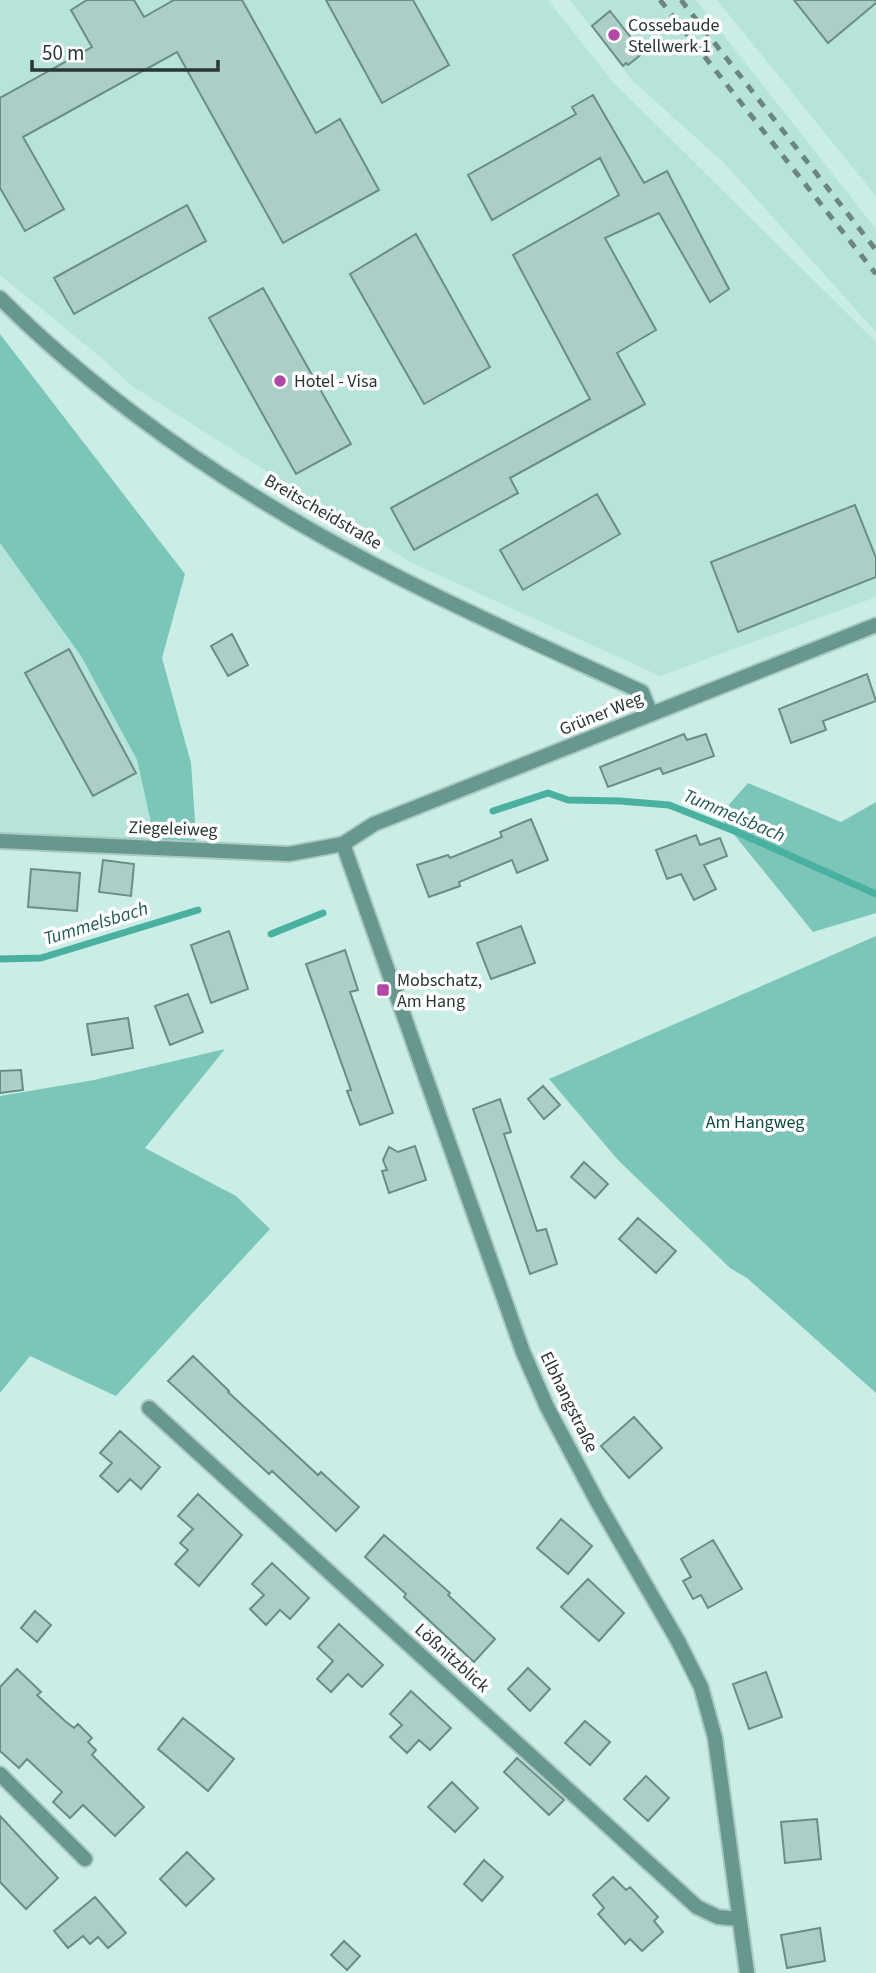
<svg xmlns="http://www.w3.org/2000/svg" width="876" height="1973" font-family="'Source Sans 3',sans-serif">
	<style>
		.built { fill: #b6e3da }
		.green { fill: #7bc6b9 }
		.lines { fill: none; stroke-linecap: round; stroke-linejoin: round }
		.stream { stroke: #4ab1a1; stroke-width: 7 }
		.building { fill: #abcfc7; stroke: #6b8d86; stroke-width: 2 }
		.minor-casing { stroke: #aac9c2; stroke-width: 18 }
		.tertiary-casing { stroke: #aac9c2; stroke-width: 18 }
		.minor { stroke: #66988f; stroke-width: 14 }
		.tertiary { stroke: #66988f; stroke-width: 14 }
		.rail { stroke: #6d857f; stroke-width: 5; stroke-dasharray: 9 9; stroke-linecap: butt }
		.poi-dot { fill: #b348a9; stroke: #fff; stroke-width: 2.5 }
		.labels { text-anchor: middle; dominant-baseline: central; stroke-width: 7; stroke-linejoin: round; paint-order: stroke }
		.poi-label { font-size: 18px; fill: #283734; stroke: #fff; text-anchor: start }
		.street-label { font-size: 18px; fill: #283734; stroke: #fff }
		.park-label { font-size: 18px; fill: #0b4a42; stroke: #fff }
		.water-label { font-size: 19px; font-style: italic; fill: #235c53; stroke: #fff }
	</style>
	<rect width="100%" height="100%" fill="#caeee6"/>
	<!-- built -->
	<path class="built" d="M0 0H548L613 82 876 342V597L660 676 410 562 132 386 103 359 0 275Z
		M570 0H696L876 229V332L725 164 632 80Z
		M717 0H876V196Z
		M0 543 81 656 137 760 150 818 152 848 0 841Z"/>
	<!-- green -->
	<path class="green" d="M0 334 185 574 162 658 191 763 197 850 152 848 150 818 137 760 81 656 0 543Z
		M748 783 841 822 876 802V913L813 932 719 816Z
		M876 936V1393L747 1278 730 1268 618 1160 549 1079Z
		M225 1049 145 1148 236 1196 270 1229 116 1396 30 1356 0 1393V1096L94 1080Z"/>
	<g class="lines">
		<!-- stream -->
		<path class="stream" d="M493 811 548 793 568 800 620 801 669 805 737 832 876 894
			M271 934 323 913
			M0 959 41 958 198 910"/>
	</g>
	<!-- building -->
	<path class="building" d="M87 0H134L144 17 174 0H242L316 133 340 119 379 190 283 243 177 52 23 137 64 209 25 231 0 188V98L92 47 71 10Z
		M326 0H413L449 65 382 103Z
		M794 0H876V3L828 43Z
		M610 11 643 53 628 65 626 63 623 66 592 26Z
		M593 95 644 183 667 171 729 289 710 302 659 213 605 238 656 330 617 353 645 404 510 478 518 493 414 550 391 508 590 399 513 255 619 195 600 158 492 220 468 175 576 114 572 107Z
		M187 205 206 241 74 314 54 278Z
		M416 234 490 367 424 404 350 274Z
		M263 288 351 444 296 474 209 318Z
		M597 494 620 534 523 590 500 550Z
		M855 505 876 558V577L738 632 711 562Z
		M232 634 248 665 228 676 211 646Z
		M69 649 136 773 93 796 25 673Z
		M867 674 876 701 823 721 826 730 791 743 779 709Z
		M684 734 687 740 706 734 714 756 663 774 660 768 608 787 600 767Z
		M531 819 548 860 517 873 512 860 459 882 460 886 429 897 417 865 448 855 450 858 502 837 500 832Z
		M696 835 700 845 720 838 727 856 704 865 716 889 694 900 681 874 667 879 656 850Z
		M103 860 134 864 131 896 99 892Z
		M31 869 80 873 77 911 28 907Z
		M521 926 535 963 491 979 477 943Z
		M229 931 248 989 211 1003 191 945Z
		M345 950 358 990 350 992 393 1113 360 1125 347 1091 351 1090 306 964Z
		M188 994 203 1032 170 1045 155 1006Z
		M128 1018 133 1048 92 1055 87 1024Z
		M21 1070 23 1090 0 1093V1071Z
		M543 1086 560 1105 544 1119 528 1099Z
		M500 1099 511 1132 504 1134 537 1231 546 1229 557 1264 530 1274 473 1109Z
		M415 1146 426 1180 389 1193 382 1171 387 1170 383 1160 389 1147 398 1152Z
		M584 1162 608 1184 595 1198 571 1177Z
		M638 1218 676 1251 656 1273 619 1239Z
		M193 1356 229 1391 228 1392 318 1475 321 1472 359 1507 336 1531 272 1471 269 1474 168 1381Z
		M634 1417 662 1448 629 1478 601 1446Z
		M120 1431 160 1467 141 1489 130 1479 118 1492 100 1476 112 1463 100 1453Z
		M198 1494 242 1535 199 1586 175 1564 188 1550 180 1543 193 1529 178 1516Z
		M561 1519 592 1546 568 1574 537 1548Z
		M384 1535 450 1593 448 1595 495 1639 474 1662 404 1597 406 1594 365 1557Z
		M713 1540 742 1589 708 1608 701 1595 693 1599 683 1581 691 1577 681 1559Z
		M272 1563 309 1598 290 1619 280 1610 266 1625 250 1609 264 1595 252 1584Z
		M588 1579 624 1613 599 1641 561 1607Z
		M35 1611 51 1625 37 1642 21 1628Z
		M339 1624 383 1665 362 1687 348 1674 331 1692 317 1679 333 1661 318 1647Z
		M528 1668 550 1689 530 1711 508 1689Z
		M17 1669 41 1692 37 1695 65 1721 74 1728 78 1724 92 1738 88 1742 96 1750 92 1755 144 1807 115 1836 83 1805 70 1818 53 1802 62 1792 27 1759 19 1768 0 1751V1687Z
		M766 1672 782 1717 749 1729 733 1684Z
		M411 1691 451 1728 430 1750 419 1740 407 1753 390 1737 402 1725 390 1714Z
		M183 1718 234 1759 208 1791 158 1749Z
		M585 1721 610 1742 590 1765 565 1743Z
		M517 1758 564 1800 549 1815 504 1772Z
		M646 1776 669 1798 648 1821 624 1799Z
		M452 1782 478 1808 455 1832 428 1807Z
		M0 1816 58 1878 26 1909 0 1882Z
		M817 1819 821 1859 785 1863 781 1822Z
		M187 1852 214 1879 186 1906 160 1879Z
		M484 1860 503 1877 482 1901 464 1884Z
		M613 1877 626 1890 630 1887 658 1917 654 1921 663 1932 642 1951 630 1939 625 1944 598 1914 604 1908 593 1895Z
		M95 1897 126 1933 108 1948 98 1937 90 1944 83 1936 68 1948 54 1931Z
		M820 1928 825 1961 787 1968 781 1935Z
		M344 1941 360 1956 347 1970 331 1955Z"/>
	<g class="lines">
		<defs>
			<path id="minor" d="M0 298C114 412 259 507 402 579 481 619 562 655 642 692L651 714
				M0 841 289 854 343 844
				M149 1408 697 1907 718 1917 739 1919
				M0 1774 85 1859"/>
			<path id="tertiary" d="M747 1973 715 1738 701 1687 678 1641 598 1503 547 1407 523 1352 343 844 374 824 876 625"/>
		</defs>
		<!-- minor casing -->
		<use href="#minor" class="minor-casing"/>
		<!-- tertiary casing -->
		<use href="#tertiary" class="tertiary-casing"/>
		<!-- minor -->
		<use href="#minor" class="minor"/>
		<!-- tertiary -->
		<use href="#tertiary" class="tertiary"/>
		<!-- rail -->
		<path class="rail" d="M660 0 876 274
			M681 0 876 250"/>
	</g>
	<!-- markers -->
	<g class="poi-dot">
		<circle cx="614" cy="35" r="7"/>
		<circle cx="280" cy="381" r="7"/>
		<rect x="376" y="983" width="14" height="14" rx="3.5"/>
	</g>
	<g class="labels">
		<!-- poi labels -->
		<g class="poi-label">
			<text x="628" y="25">Cossebaude<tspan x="628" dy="21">Stellwerk 1</tspan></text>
			<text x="294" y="381">Hotel - Visa</text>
			<text x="397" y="980">Mobschatz,<tspan x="397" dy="21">Am Hang</tspan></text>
		</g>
		<!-- street labels -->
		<g class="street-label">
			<text transform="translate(323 512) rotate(30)">Breitscheidstraße</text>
			<text transform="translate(601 714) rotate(-22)">Grüner Weg</text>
			<text transform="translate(173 829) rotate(2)">Ziegeleiweg</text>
			<text transform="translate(569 1402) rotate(64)">Elbhangstraße</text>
			<text transform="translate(452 1658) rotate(42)">Lößnitzblick</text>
		</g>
		<!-- park labels -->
		<g class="park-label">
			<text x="755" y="1122">Am Hangweg</text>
		</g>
		<!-- water labels -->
		<g class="water-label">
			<text transform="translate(734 816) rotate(23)">Tummelsbach</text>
			<text transform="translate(96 924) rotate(-17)">Tummelsbach</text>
		</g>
	</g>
	<!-- scale -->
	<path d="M32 60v10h186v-10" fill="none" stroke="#283734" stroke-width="3.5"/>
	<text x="42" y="60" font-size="21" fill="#283734" stroke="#ffffff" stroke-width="5" paint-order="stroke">50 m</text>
</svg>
